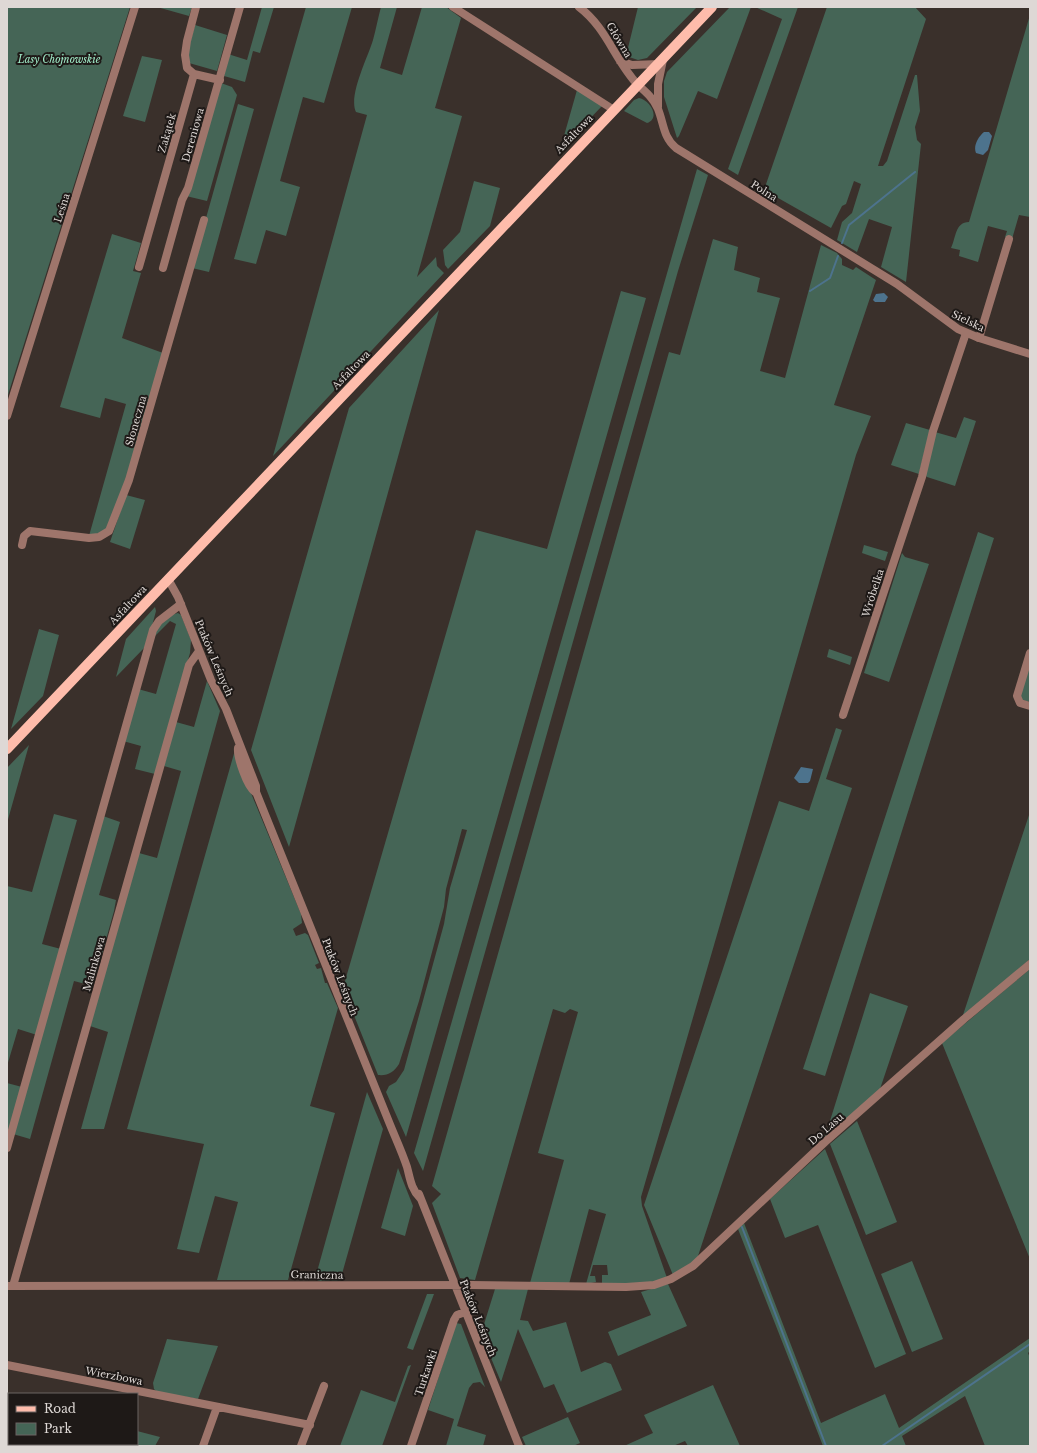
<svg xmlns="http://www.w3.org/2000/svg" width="1037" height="1453" font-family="'Libre Baskerville',serif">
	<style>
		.green { fill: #456556 }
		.water { fill: #4d738d }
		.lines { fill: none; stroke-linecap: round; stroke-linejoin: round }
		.stream { stroke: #4d738d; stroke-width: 2 }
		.minor { stroke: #9e756b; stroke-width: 8 }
		.tertiary { stroke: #9e756b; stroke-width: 8 }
		.primary { stroke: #febcab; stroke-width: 10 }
		.labels { text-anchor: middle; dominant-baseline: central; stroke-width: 4; stroke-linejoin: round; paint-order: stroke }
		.street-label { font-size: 10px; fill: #ded8d5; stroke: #1e1917 }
		.park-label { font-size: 10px; font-style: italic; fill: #a1ecc9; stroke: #1e1917 }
	</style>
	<rect width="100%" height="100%" fill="#3a302b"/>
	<!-- green -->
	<path class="green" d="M7 7H130L7 398Z
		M157 7H192L189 16Z
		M262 7H274L260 53 253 51 245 82 224 76 228 54 247 60Z
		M306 7H352L324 103 303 97 280 181 300 187 286 236 266 230 256 264 234 259Z
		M381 7H397L380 68 402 75 422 7H446L461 18 435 108 462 116 417 277 436 257 437 266 444 273 273 456 367 115 356 112C348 96 368 57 373 40 376 29 378 18 381 7Z
		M638 7H697L647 58 638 60 626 56Z
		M730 7H751L717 99 698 91 679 136 677 138 664 97V81L667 72Z
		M755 7H798L738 175 728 169 782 19Z
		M827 7H915L926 19 878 166H883L887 161 915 75H917L920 111 915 127 917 140 921 144 906 282 881 267 892 227 869 219 857 252 837 240 842 222 852 213 861 184 854 181 846 204 842 206 831 228 764 190Z
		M1030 15V217L1019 215 1012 239 1005 237 1007 231 988 226 978 262 959 256 960 250 951 248C956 238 955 222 969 222Z
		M195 25 227 35 217 71 189 63 186 57Z
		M142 56 162 60 145 122 123 116Z
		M221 83 232 87 237 95 207 201 186 196Z
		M577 90 602 106 560 150Z
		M639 98C650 100 661 118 647 123L624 111 634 100Z
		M238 104 254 109 209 272 192 268Z
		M697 169 708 175 678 271 423 1171 414 1153Z
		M474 181 500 188 490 226 448 269 445 265 443 250 460 232Z
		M112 234 141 243 133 271 141 273 122 338 163 353 125 486 109 527 103 532 89 536 126 404 105 398 100 418 60 407Z
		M713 239 738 247 734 270 760 278 757 292 780 298 760 371 785 378 821 245 837 253 842 259V265L853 270 856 267 876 280 834 405 871 416 856 455 641 1197 642 1206 667 1278 648 1284H602V1275H608L607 1265H593L590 1276H595L596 1282 586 1284 606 1214 589 1209 569 1284 530 1283 564 1160 538 1153 578 1012 570 1009 565 1013 553 1009 475 1280 460 1278 432 1203 441 1194 432 1186 669 352 680 355Z
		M621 291 646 298 406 1137 386 1092 389 1086 396 1082 404 1070 444 924 450 888 467 830 462 829 446 889 444 907 419 1001 399 1064C394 1072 388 1076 378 1075L343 988 476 530 547 549Z
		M439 310 289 847 251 750 349 408Z
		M964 417 976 421 955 486 927 477 925 475 935 432 956 438Z
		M906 423 930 430 919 474 891 465Z
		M126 495 145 500 130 549 110 542Z
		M978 532 994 538 825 1076 803 1069Z
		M864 545 888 552 885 561 862 553Z
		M902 553 905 557 929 564 889 682 864 673Z
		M155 607 156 611 147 645 116 677 126 639Z
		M178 613 181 615 191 640 190 653 155 774 135 769 141 746 123 741 138 689 156 694 176 624 170 621 152 639C155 629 168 615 178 613Z
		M39 629 59 635 43 696 11 729Z
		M829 649 852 657 850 665 827 657Z
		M1030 663V702L1022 700 1019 695Z
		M207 681 220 711 104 1129H81L108 1032 90 1026 139 853 157 858 181 771 164 766 176 722 194 727Z
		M836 728 842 730 826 779 852 788 697 1259 673 1275 644 1205 779 801 809 811Z
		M29 745 7 823V768Z
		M235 750 239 764 301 914 302 923 293 929 296 936 305 933 308 935 319 963 315 965 317 969 321 968 325 983H327L338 1008 310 1106 335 1113 288 1280H217L238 1202 215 1196 199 1253 177 1249 204 1144 127 1129Z
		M1030 812V959L962 1018Z
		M54 814 77 820 42 944 61 949 37 1035 18 1029 7 1066V886L32 892Z
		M103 816 120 822 99 895 116 900 114 911 93 986 74 981 30 1139 13 1134Z
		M1030 969V1259L942 1043Z
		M870 993 908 1006 880 1089 824 1140Z
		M7 1083 22 1087 7 1139Z
		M367 1092 383 1129 340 1281H319L315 1279Z
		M857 1121 897 1222 866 1235 830 1144Z
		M825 1149 906 1354 875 1368 818 1225 785 1238 770 1199Z
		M398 1168 413 1206 405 1236 381 1228Z
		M744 1223 821 1423 885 1394 899 1428 1030 1338V1351L1028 1353 1030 1358V1446H985L965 1396 902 1436 906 1446H823L738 1229Z
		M912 1261 943 1339 912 1352 881 1274Z
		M668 1284 687 1326 618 1356 608 1332 651 1315 641 1292Z
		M495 1289H528L520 1320 528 1321 533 1331 566 1322 581 1372 605 1362 611 1364 622 1390 567 1413 554 1384 544 1388 518 1329 501 1382 481 1334Z
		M427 1294H434L413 1350 407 1348Z
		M456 1323 461 1324 485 1387 480 1382 473 1383 469 1388 457 1426 486 1435 483 1446H446L454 1419 428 1410Z
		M167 1339 218 1346 198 1399 157 1392 154 1389 153 1383Z
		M411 1365 382 1446H340L361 1390 395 1402 408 1366Z
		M713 1385 740 1446H688L685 1441 673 1446H624L653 1433 644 1415Z
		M568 1417 580 1443 573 1446H526L522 1437Z
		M137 1431 160 1437 155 1446H118V1444H137Z"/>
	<!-- water -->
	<path class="water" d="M984 132H989L992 136 988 150 983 155 976 153C973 146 978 137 984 132Z
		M884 293 888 297 885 302H875L873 300 876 294Z
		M801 767 813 769 810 781 808 783H799L794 778Z
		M9 1403V1444H21L19 1446 7 1444V1404Z"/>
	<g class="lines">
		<!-- stream -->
		<path class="stream" d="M842 243 849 225 915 172
			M810 291 830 278 838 256
			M742 1227 826 1446
			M882 1446 1030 1344"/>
		<!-- minor -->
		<path class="minor" d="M453 7 614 110
			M579 7C607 28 615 61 638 85
			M620 61 632 65 659 64
			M194 74 220 80
			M139 267 194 74 187 68 185 55 187 41 196 7
			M163 268 182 200 188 188 240 7
			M979 338 1009 239
			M7 416 135 7
			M22 545 24 536 30 531 89 538 99 537 109 531 129 480 204 220
			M168 579 178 597 211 680 226 709 256 786V792C300 903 344 1013 389 1122 395 1137 402 1152 407 1167 410 1178 411 1189 420 1198
			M1030 653 1017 696 1020 703 1030 706
			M843 715 922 477 933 431 966 333
			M238 748C237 757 247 787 255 792
			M7 1148 153 630 159 621 181 604
			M419 1194 519 1446
			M7 1286 471 1285 626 1287 654 1285 671 1279 693 1266 825 1142 964 1019 1030 964
			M13 1286 189 665 199 651
			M7 1365 310 1425
			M92 1444 99 1446
			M111 1446 112 1444
			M203 1446 217 1407
			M301 1446 324 1386
			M411 1446 454 1320 457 1315 465 1312"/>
		<!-- tertiary -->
		<path class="tertiary" d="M638 85C646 92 654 99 658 109 664 124 663 137 676 148L897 284 958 329 979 338 1030 354
			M658 107V84L663 60"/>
		<!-- primary -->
		<path class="primary" d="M7 749 712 7"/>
	</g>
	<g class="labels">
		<!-- street labels -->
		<g class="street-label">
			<text transform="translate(619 40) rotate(59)">Główna</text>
			<text transform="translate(167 133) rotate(-74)">Zakątek</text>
			<text transform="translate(574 134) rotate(-46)">Asfaltowa</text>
			<text transform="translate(193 135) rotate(-74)">Dereniowa</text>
			<text transform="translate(764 191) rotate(32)">Polna</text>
			<text transform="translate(62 208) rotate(-72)">Leśna</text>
			<text transform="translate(968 321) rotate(26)">Sielska</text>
			<text transform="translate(351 370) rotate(-46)">Asfaltowa</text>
			<text transform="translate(136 421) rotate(-74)">Słoneczna</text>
			<text transform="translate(873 593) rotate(-72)">Wróbelka</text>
			<text transform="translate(128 605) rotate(-47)">Asfaltowa</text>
			<text transform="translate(214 658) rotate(67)">Ptaków Leśnych</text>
			<text transform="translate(94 964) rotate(-74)">Malinkowa</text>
			<text transform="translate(340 977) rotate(69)">Ptaków Leśnych</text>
			<text transform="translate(826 1129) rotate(-41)">Do Lasu</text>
			<text transform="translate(317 1275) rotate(1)">Graniczna</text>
			<text transform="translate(478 1318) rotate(68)">Ptaków Leśnych</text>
			<text transform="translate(426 1373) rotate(-71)">Turkawki</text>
			<text transform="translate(114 1376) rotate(11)">Wierzbowa</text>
		</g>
		<!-- park labels -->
		<g class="park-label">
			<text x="59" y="59">Lasy Chojnowskie</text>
		</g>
	</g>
	<!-- border -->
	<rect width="1037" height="1453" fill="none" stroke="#ded8d5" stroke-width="16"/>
	<!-- legend -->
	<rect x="8" y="1393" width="130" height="52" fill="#1e1917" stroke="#6b6563"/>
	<rect x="16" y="1406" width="20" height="6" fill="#febcab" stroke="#6b6563"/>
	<text x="44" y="1413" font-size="12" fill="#ded8d5">Road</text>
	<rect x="16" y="1423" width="20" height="12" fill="#456556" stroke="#6b6563"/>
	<text x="44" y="1433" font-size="12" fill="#ded8d5">Park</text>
</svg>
